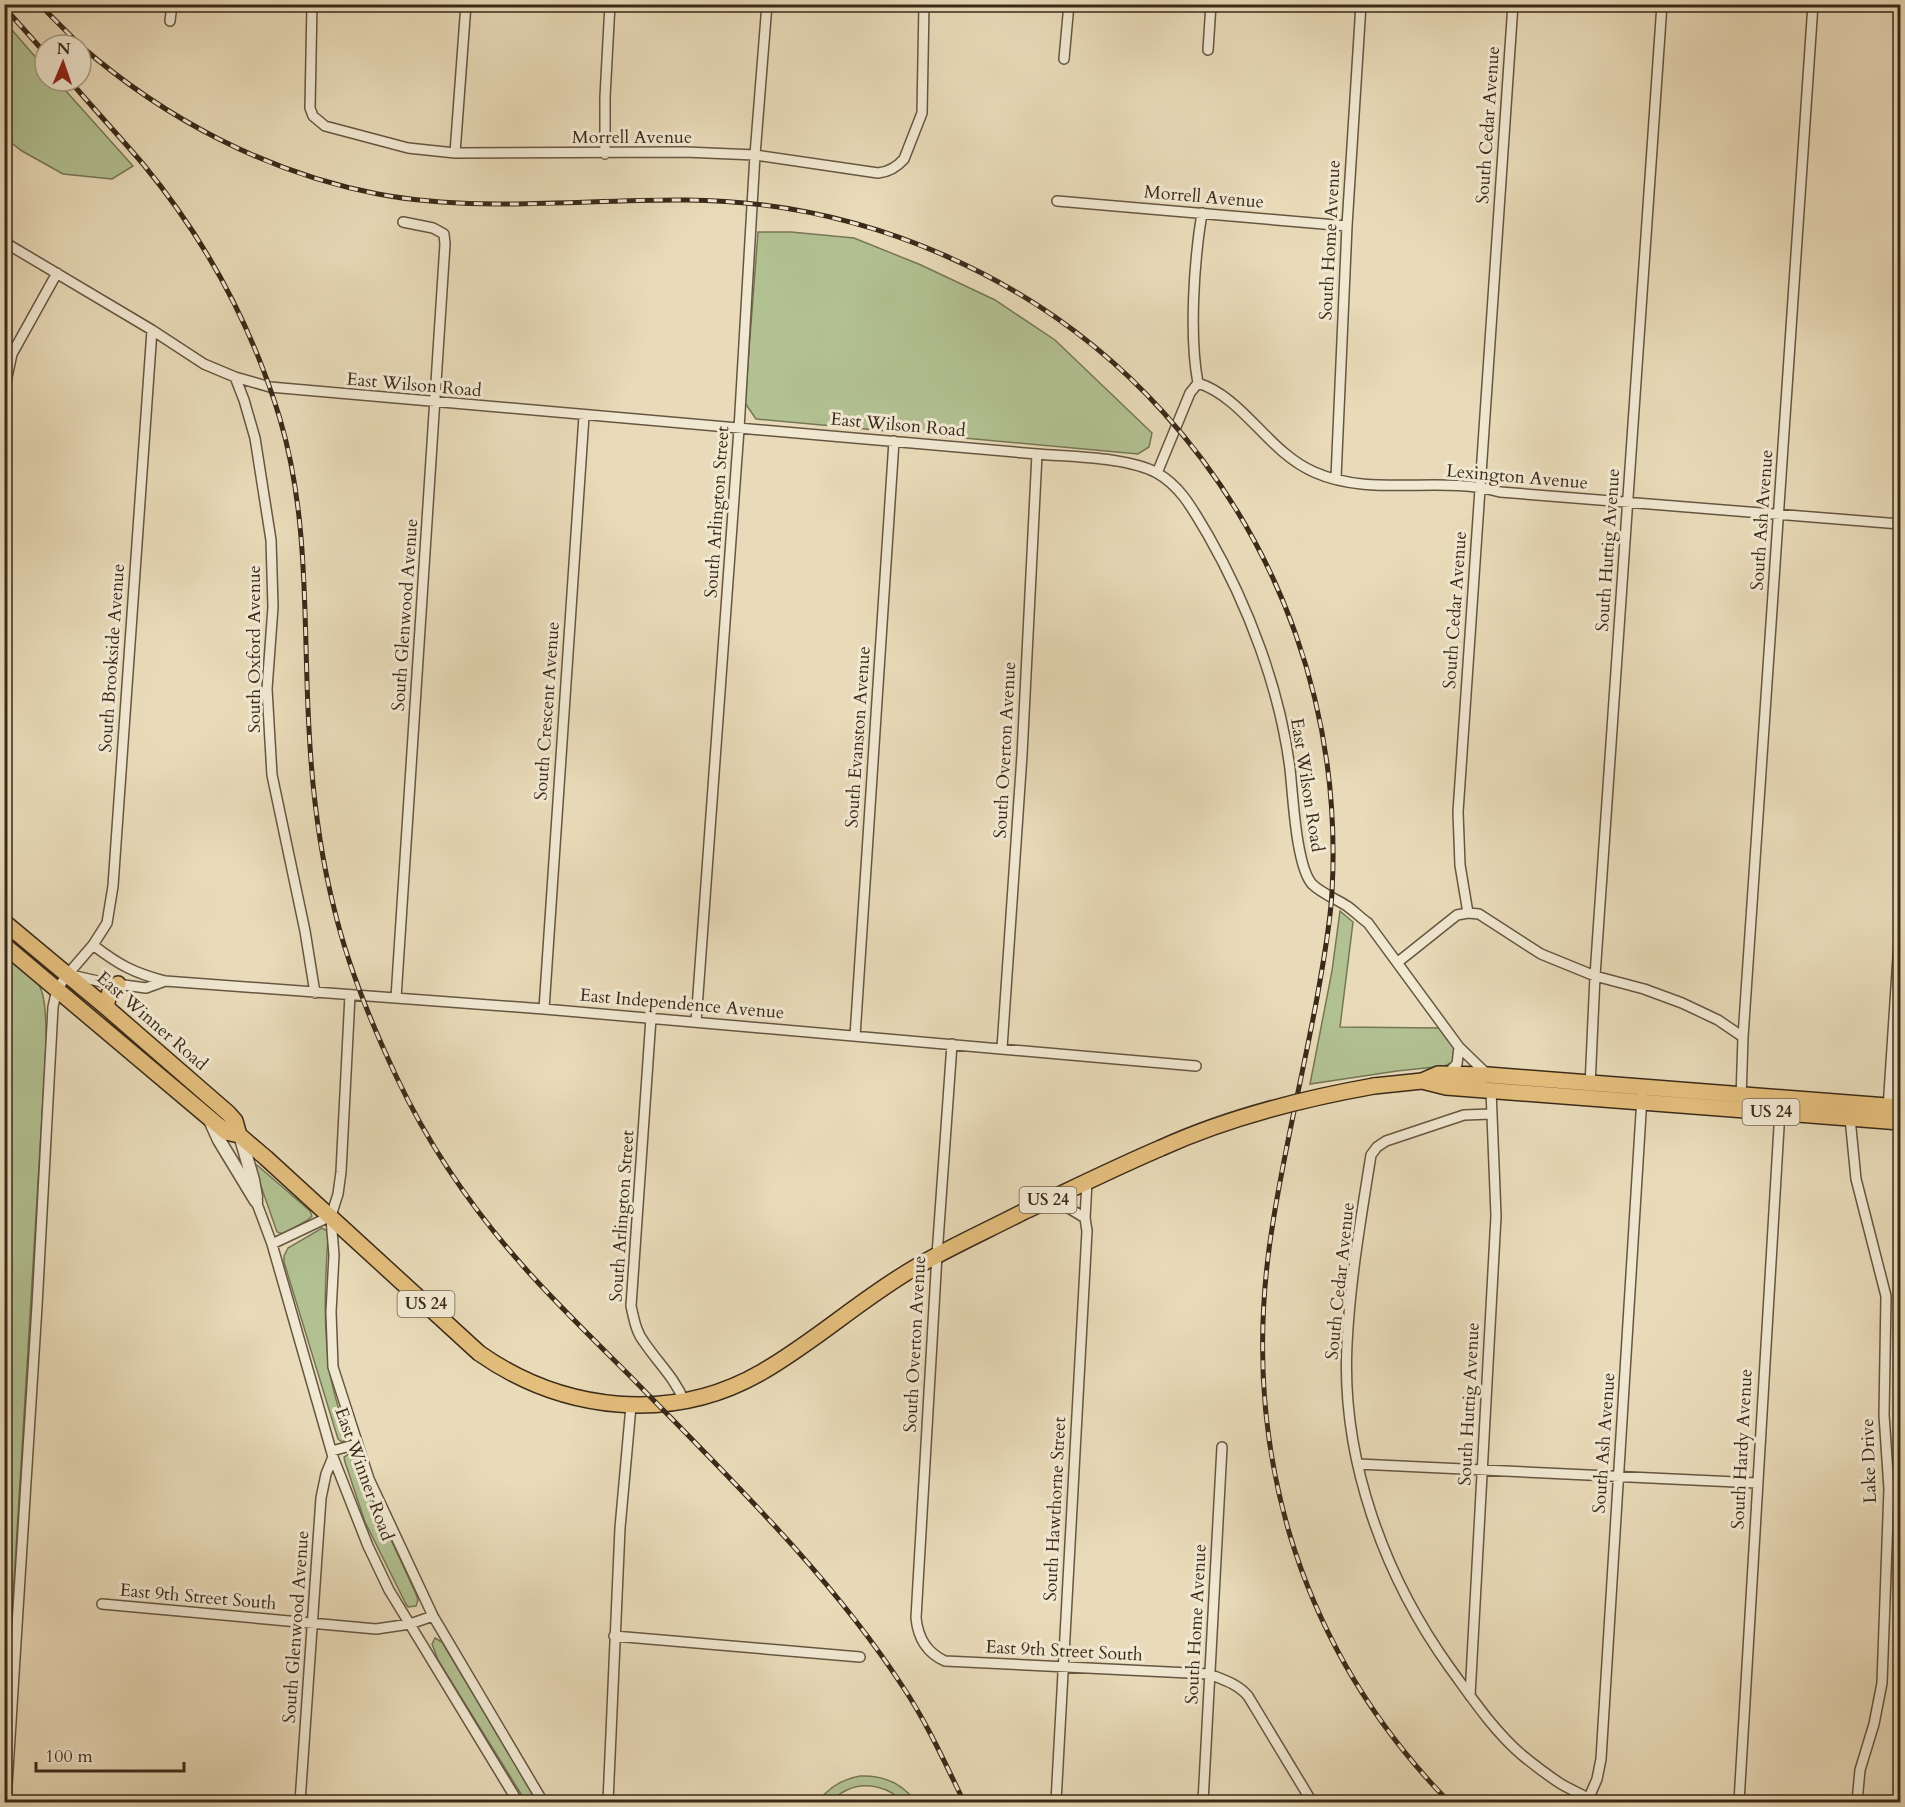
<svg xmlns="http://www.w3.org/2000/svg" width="1905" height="1807" font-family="Cardo,serif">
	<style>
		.green { fill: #b2c192; stroke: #767656; stroke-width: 1.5 }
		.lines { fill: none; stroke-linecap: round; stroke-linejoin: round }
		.minor-casing { stroke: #665641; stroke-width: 12 }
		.tertiary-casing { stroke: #665641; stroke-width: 15 }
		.primary-casing { stroke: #3a2a19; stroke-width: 18 }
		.minor { stroke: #f1e8d2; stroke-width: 9 }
		.tertiary { stroke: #f1e8d2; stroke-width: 12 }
		.primary { stroke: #e4be7c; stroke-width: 15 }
		.rail-casing { stroke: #3a2a19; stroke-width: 5 }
		.rail { stroke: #f1e8d2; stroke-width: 3; stroke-dasharray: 9; stroke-linecap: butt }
		.primary-bridge-casing { stroke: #3a2a19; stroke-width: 18; stroke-linecap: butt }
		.primary-bridge { stroke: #e4be7c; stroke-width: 15 }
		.labels { text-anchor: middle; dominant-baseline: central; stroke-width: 6; stroke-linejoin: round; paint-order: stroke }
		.shield { fill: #f1e8d2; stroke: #716350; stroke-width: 1.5 }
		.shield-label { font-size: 16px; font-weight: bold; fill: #3a2a19 }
		.street-label { font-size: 18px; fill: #3a2a19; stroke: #f1e8d2 }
	</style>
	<rect width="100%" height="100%" fill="#e9dbb9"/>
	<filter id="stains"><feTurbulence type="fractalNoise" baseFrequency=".00333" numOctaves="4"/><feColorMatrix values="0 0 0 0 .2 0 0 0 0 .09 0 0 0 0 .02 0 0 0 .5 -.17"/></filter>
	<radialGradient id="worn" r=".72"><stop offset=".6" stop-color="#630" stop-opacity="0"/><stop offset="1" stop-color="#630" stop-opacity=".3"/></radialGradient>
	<!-- green -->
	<path class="green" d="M5 22 45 68V81H57L133 166 112 179 63 174 22 151 5 138Z
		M758 232H791L854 238 921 265 995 300 1055 340 1152 433 1149 447 1138 454 756 419 745 403Z
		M1340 911 1353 922 1340 1027 1441 1028 1457 1053 1454 1061 1445 1066 1397 1071 1310 1084 1332 971Z
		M5 952C16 962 31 972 39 985 52 1007 43 1088 42 1116L5 1732Z
		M257 1165 310 1211 312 1216 308 1220 283 1234 277 1232 255 1169Z
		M322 1228 327 1231 328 1237C325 1282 323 1328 330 1373 333 1394 341 1415 347 1436L346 1440 342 1442 338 1439 284 1262V1256L288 1248Z
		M349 1454 354 1459 416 1594 418 1600 416 1606 408 1607 406 1604 365 1522 345 1462 344 1457Z
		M435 1638 442 1642 538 1802H526L438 1660 432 1644Z
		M860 1776C884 1775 902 1783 916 1802H903C889 1787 866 1781 847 1790 832 1796 837 1803 818 1802 828 1788 843 1779 860 1776Z"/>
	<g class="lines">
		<defs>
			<path id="minor" d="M312 4 310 108 313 116 325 126 408 148 455 153 685 152 755 155 878 173C888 172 897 167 904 159L922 113 924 4
				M170 21 172 4
				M1208 50 1211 4
				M1064 59 1069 4
				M455 153 466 4
				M605 154V97L610 4
				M1057 201 1347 226
				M4 242 152 330 204 364 235 377 270 387 1037 454C1071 457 1128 457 1157 473 1182 487 1194 512 1208 535 1248 605 1280 689 1290 769 1293 795 1296 866 1312 884 1321 893 1336 899 1347 906 1354 911 1361 918 1368 923L1459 1047 1488 1075
				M235 377 244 400 255 438 271 540 273 607 267 689 272 775 305 931 315 993
				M1198 383C1244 398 1268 452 1314 472 1372 498 1440 475 1500 492L1900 524
				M4 391 12 354 57 273
				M1157 473 1190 393 1198 383C1189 336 1194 261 1202 213
				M1336 478 1347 226 1361 4
				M1468 913 1460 865 1458 812 1513 4
				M93 945C119 965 134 973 165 981L544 1009 1196 1066
				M1398 962 1457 915 1468 913 1479 914 1541 954 1595 976 1644 989 1682 1003 1718 1020 1743 1037
				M71 975 102 982 146 988 165 981
				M396 998 445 244 444 234 433 228 403 222
				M544 1009 584 416
				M651 1018 631 1306C634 1319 636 1332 644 1342 658 1363 675 1378 684 1401
				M696 1022 739 429 755 155 767 4
				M855 1036 894 441
				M952 1044 937 1255 916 1618C918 1638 927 1653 945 1661L1209 1674C1224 1680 1238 1684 1248 1696L1312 1802
				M1002 1048 1022 755 1037 454
				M1448 1073 1457 1064 1459 1047
				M1590 1086 1595 976 1662 4
				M1741 1099 1743 1037 1813 4
				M1888 1109 1900 926
				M1491 1114 1464 1115 1386 1141 1377 1147 1371 1155C1361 1218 1350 1281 1347 1344 1341 1459 1384 1576 1450 1668 1472 1698 1493 1730 1522 1755 1533 1764 1546 1774 1558 1782 1570 1790 1583 1794 1594 1802
				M1850 1118 1856 1179 1886 1296 1884 1415 1889 1489 1882 1683 1874 1724 1860 1770 1857 1802
				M1052 1198 1085 1218
				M256 1201 272 1244 333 1457 368 1546 389 1590 518 1802
				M331 1219 334 1255 331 1312 333 1367 369 1479 433 1616 543 1802
				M272 1244 331 1216 338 1194 341 1172 350 995
				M332 1451 357 1444
				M1358 1464 1757 1483
				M102 1604 376 1629 410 1624 433 1616
				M614 1636 860 1657
				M1470 1696 1496 1216 1491 1090
				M6 1802 37 1306 53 1007 57 989 68 974 93 945 107 923 113 886 152 330
				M300 1802 321 1498 326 1474 333 1457
				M608 1802 620 1528 631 1406
				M1056 1802 1087 1231 1085 1218 1087 1182
				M1203 1802 1222 1447
				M1587 1802 1597 1779 1601 1759 1642 1097
				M1739 1802 1780 1110"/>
			<path id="tertiary" d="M209 1118 219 1140 256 1201
				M240 1135 253 1180 256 1197"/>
			<path id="primary" d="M4 922 106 1007 228 1113 235 1121 239 1135
				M4 945 226 1132 239 1135 266 1158 479 1353C563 1412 672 1424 762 1372 816 1341 862 1298 916 1267 950 1247 986 1231 1021 1213 1068 1191 1114 1168 1161 1148
				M106 1007 109 994 118 984
				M1422 1081 1438 1074 1488 1075 1900 1107
				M1374 1086 1422 1081 1446 1087 1900 1122"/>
		</defs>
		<!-- minor casing -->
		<use href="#minor" class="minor-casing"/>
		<!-- tertiary casing -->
		<use href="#tertiary" class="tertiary-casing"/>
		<!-- primary casing -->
		<use href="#primary" class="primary-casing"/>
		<!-- minor -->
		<use href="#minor" class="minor"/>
		<!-- tertiary -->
		<use href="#tertiary" class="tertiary"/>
		<!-- primary -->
		<use href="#primary" class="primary"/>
		<defs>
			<path id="rail" d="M39 4 80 45
				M4 7 45 53
				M81 46C165 119 268 173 378 194 479 213 583 199 686 200 865 201 1042 278 1163 412 1282 544 1342 714 1332 892 1330 928 1323 963 1317 998 1303 1073 1285 1147 1273 1222 1237 1440 1295 1644 1449 1802
				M70 81C94 109 119 136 143 164 205 239 252 326 280 419 310 520 303 626 309 729 312 789 319 849 334 908 348 967 371 1023 397 1078 431 1150 478 1217 532 1276 564 1311 598 1344 631 1377 726 1475 828 1572 903 1687 927 1723 945 1763 964 1802"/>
		</defs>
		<!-- rail casing -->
		<use href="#rail" class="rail-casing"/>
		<!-- rail -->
		<use href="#rail" class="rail"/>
		<defs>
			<path id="primary-bridge" d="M1161 1148C1229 1117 1301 1099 1374 1086"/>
		</defs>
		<!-- primary-bridge casing -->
		<use href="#primary-bridge" class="primary-bridge-casing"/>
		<!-- primary-bridge -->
		<use href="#primary-bridge" class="primary-bridge"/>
	</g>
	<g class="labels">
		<!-- shield labels -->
		<g class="shield">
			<rect x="1742.5" y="1099" width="57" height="26" rx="4.5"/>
			<rect x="1019.5" y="1187" width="57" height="26" rx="4.5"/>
			<rect x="397.5" y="1291" width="57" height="26" rx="4.5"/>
		</g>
		<g class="shield-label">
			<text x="1771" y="1112">US 24</text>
			<text x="1048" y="1200">US 24</text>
			<text x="426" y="1304">US 24</text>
		</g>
		<!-- street labels -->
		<g class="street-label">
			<text transform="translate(1488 125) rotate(-86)">South Cedar Avenue</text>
			<text x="632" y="137">Morrell Avenue</text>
			<text transform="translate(1204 197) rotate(5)">Morrell Avenue</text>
			<text transform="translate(1330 240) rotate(-87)">South Home Avenue</text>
			<text transform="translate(414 385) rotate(5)">East Wilson Road</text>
			<text transform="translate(898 425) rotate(5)">East Wilson Road</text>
			<text transform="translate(1517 477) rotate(5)">Lexington Avenue</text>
			<text transform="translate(717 512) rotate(-86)">South Arlington Street</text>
			<text transform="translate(1762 520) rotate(-86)">South Ash Avenue</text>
			<text transform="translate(1608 550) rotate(-86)">South Huttig Avenue</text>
			<text transform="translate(1455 610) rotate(-86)">South Cedar Avenue</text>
			<text transform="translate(405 615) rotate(-86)">South Glenwood Avenue</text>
			<text transform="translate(254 649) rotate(-90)">South Oxford Avenue</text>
			<text transform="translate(112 658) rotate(-86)">South Brookside Avenue</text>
			<text transform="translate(547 711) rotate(-86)">South Crescent Avenue</text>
			<text transform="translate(858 737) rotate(-86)">South Evanston Avenue</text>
			<text transform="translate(1005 750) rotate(-87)">South Overton Avenue</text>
			<text transform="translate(1307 785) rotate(81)">East Wilson Road</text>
			<text transform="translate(682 1004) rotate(5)">East Independence Avenue</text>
			<text transform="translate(152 1021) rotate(41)">East Winner Road</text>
			<text transform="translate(622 1216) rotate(-86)">South Arlington Street</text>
			<text transform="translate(1340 1281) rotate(-84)">South Cedar Avenue</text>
			<text transform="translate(915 1344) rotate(-87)">South Overton Avenue</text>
			<text transform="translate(1469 1404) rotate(-87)">South Huttig Avenue</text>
			<text transform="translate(1604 1443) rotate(-86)">South Ash Avenue</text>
			<text transform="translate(1742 1449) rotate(-87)">South Hardy Avenue</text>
			<text transform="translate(1869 1461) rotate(-92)">Lake Drive</text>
			<text transform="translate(364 1474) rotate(70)">East Winner Road</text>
			<text transform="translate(1055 1509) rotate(-87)">South Hawthorne Street</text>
			<text transform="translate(198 1597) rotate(5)">East 9th Street South</text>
			<text transform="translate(1196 1624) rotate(-87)">South Home Avenue</text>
			<text transform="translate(296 1627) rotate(-86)">South Glenwood Avenue</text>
			<text transform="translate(1064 1651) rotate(3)">East 9th Street South</text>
		</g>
	</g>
	<!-- margin -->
	<rect width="1905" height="1807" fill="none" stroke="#e9dbb9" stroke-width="24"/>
	<rect x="6" y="6" width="1893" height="1795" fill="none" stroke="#3a2a19" stroke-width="3"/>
	<rect x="12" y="12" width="1881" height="1783" fill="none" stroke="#3a2a19" stroke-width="1.5"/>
	<!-- north arrow -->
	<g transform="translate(63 63) rotate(2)"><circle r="28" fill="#f1e8d2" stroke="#a89c88" stroke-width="1.5"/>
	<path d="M0-4.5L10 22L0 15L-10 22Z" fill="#8f2418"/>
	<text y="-9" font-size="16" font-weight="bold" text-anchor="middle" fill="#3a2a19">N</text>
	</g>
	<!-- scale -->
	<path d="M36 1762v9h148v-9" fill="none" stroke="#3a2a19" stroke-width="3"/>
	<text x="45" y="1762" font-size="18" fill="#3a2a19" stroke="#f1e8d2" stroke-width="4.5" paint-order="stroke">100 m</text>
	<rect width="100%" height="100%" filter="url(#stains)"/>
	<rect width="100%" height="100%" fill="url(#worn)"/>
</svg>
